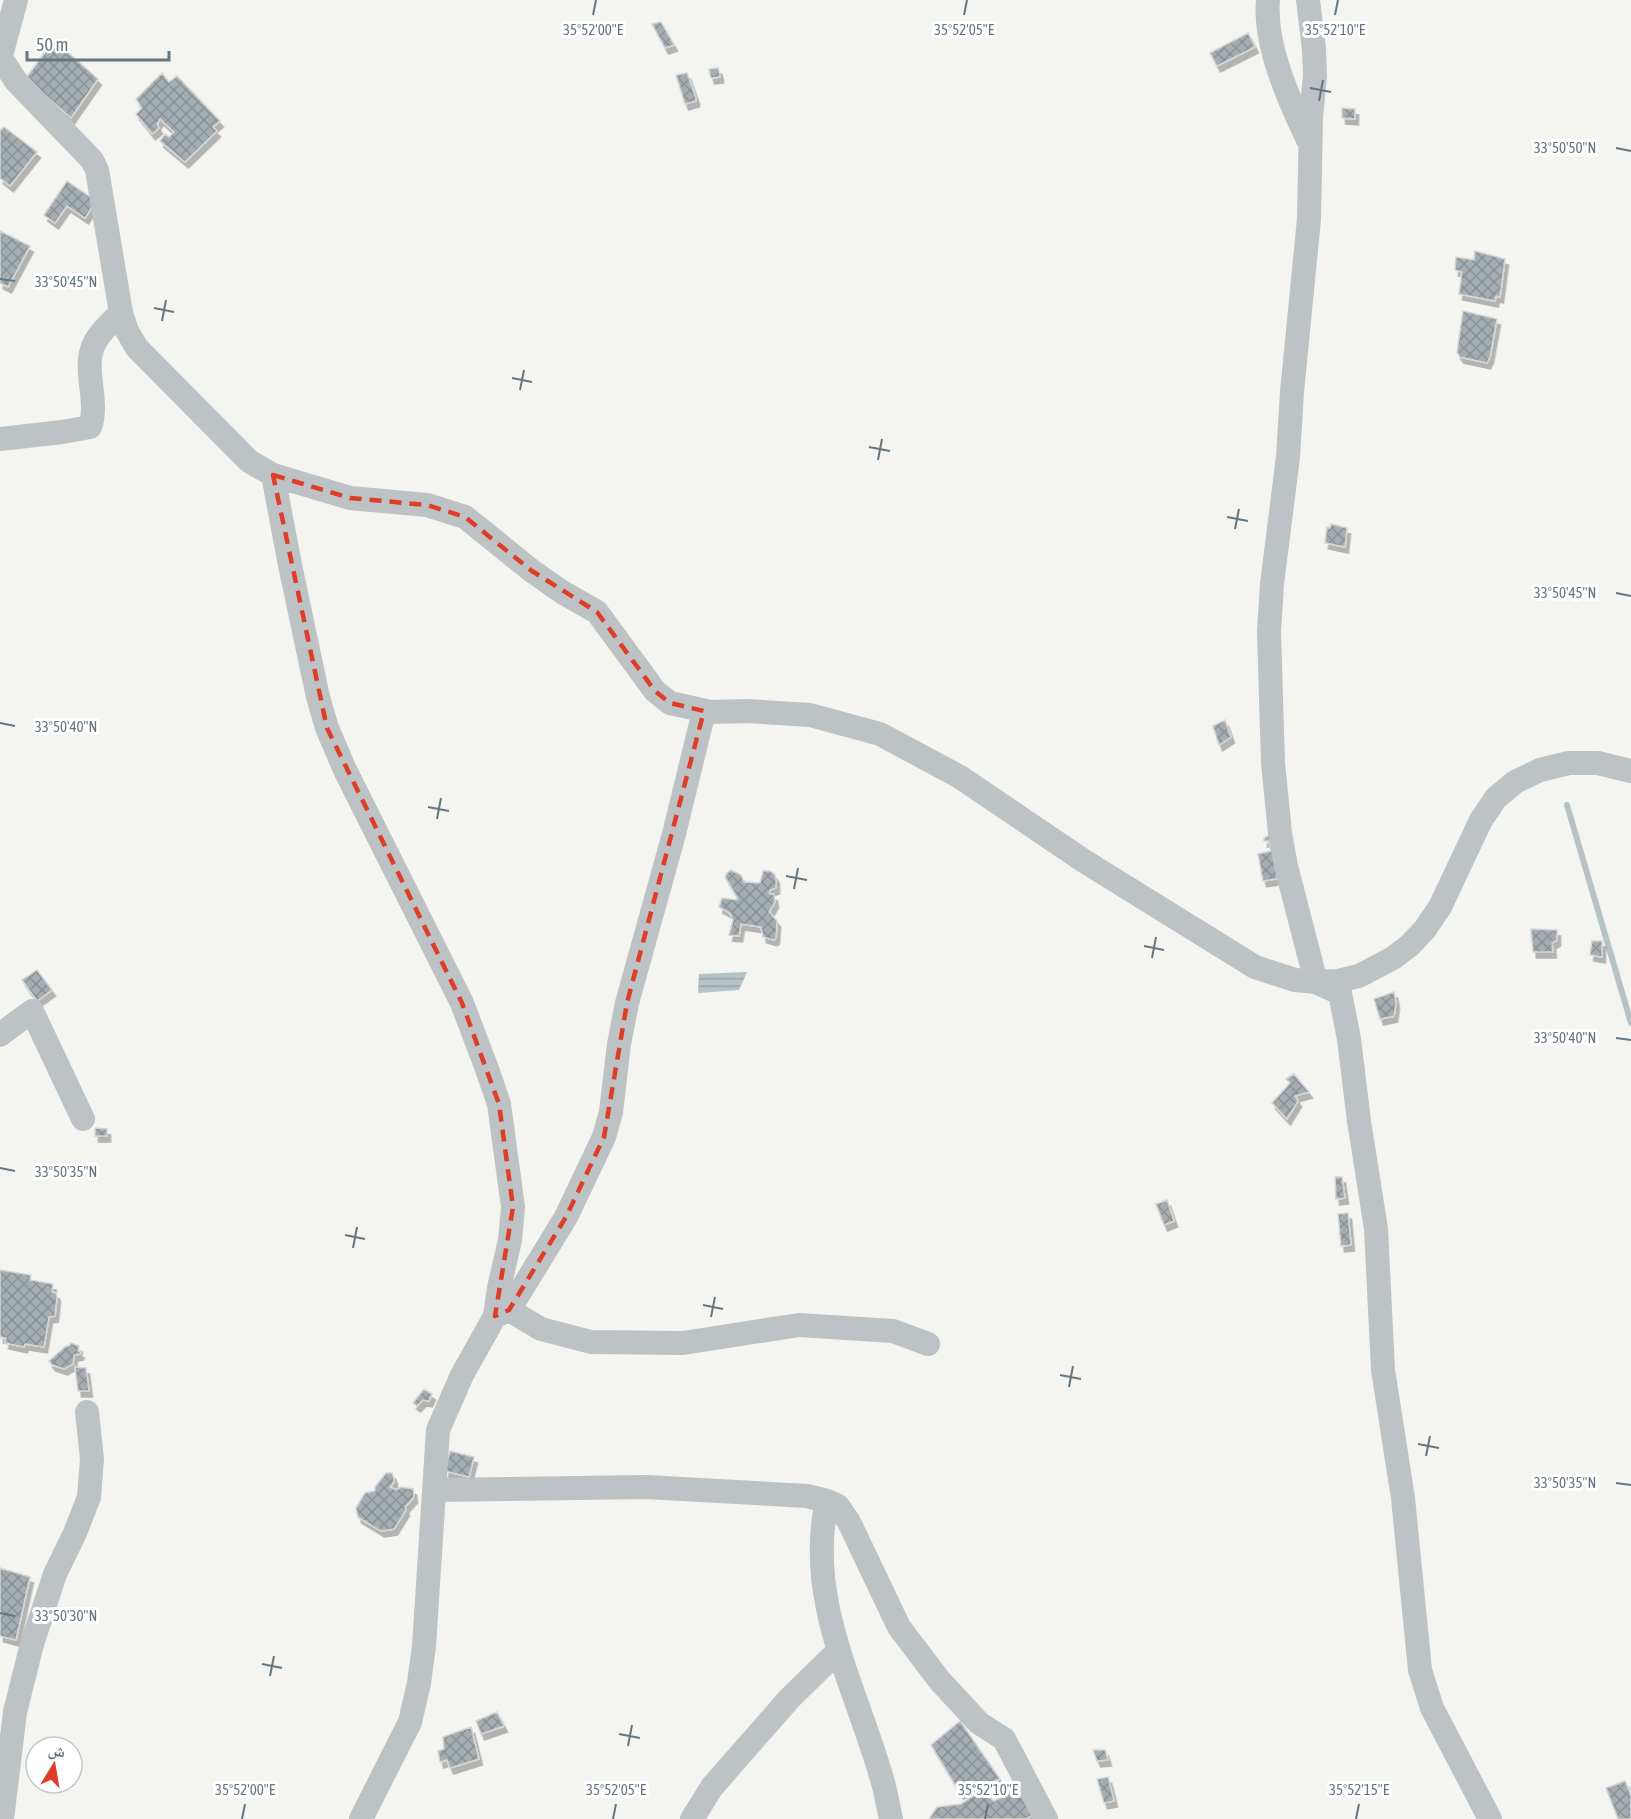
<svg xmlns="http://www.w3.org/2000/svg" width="1631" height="1819" font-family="'Asap Condensed','Noto Naskh Arabic',sans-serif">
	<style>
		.water { fill: url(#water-rules) }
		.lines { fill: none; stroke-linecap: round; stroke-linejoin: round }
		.stream { stroke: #b5c3c6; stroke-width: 6 }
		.building { fill: url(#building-cross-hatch); stroke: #d6d5d3; stroke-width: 1.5; filter: url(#shadow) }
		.minor { stroke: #bdc2c4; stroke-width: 24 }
		.marked { fill: none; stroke: #de3e27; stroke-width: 4.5; stroke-dasharray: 12 8; stroke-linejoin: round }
		.ticks { fill: none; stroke: #647781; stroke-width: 2 }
		.ticks-label { font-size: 15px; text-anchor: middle; fill: #647781; stroke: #fff; stroke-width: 6; stroke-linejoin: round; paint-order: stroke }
	</style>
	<defs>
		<pattern id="water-rules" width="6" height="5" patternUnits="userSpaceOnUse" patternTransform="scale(1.5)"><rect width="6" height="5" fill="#b5c3c6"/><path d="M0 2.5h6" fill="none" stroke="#97a3a6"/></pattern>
		<pattern id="building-cross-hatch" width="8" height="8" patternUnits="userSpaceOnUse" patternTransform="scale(1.5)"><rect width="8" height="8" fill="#a4aeb2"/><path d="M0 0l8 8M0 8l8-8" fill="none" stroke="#899296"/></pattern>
		<filter id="shadow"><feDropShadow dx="3.5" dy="6" stdDeviation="0" flood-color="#0004"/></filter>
	</defs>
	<rect width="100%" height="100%" fill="#f4f4f1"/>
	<!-- water -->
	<path class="water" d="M747 972 739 990 698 993 699 974Z"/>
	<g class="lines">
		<!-- stream -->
		<path class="stream" d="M1567 805 1631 1023"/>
	</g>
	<!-- building -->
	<path class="building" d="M661 22 674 45 665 48 652 24Z
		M1248 33 1255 47 1217 66 1210 53Z
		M54 40 98 79 71 118 26 78Z
		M718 68 720 74V77L711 78 709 69Z
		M162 73 169 82 177 76 220 121 213 127 217 131 185 162 160 141 165 134 169 137 174 132 160 119 157 124 159 128 152 134 136 114 142 108 136 99Z
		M687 73 696 98V101L685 104 676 75Z
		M1342 108 1355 109V119L1342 118Z
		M4 127 37 152 10 186 0 178V131Z
		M67 181 96 201 85 218 67 206 55 223 44 215Z
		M0 231 30 246 8 287 0 283Z
		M1475 251 1505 259 1500 297 1496 296 1495 301 1459 294 1462 272 1455 270 1456 257 1474 260Z
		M1463 311 1497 319 1490 357 1487 363 1460 357 1457 352Z
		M1331 524 1347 528 1345 547 1325 543 1327 527 1330 528Z
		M1225 720 1231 737 1219 745 1213 726Z
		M1273 834 1281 878 1263 881 1258 854 1271 851 1269 841H1264V838Z
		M731 870 741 875 744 882 760 883 763 871H770L774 874 776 878V888L770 890 769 893 774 895 775 902 769 912 777 921 776 938 774 940 763 937 761 927 741 924 739 936 729 935 733 920 730 913 719 907 722 898 737 900V897L725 877 727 873Z
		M1531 929 1557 930V940L1552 943 1553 952H1533Z
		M1592 941H1602V957L1590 955Z
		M37 970 52 990 37 1001 22 980Z
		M1394 992 1396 1003 1394 1016 1380 1019 1374 999Z
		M1294 1074 1309 1092 1295 1096 1298 1101 1287 1119 1272 1103 1290 1083 1286 1079Z
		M95 1128 107 1129V1136H95Z
		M1335 1177H1342L1345 1198 1336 1199Z
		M1167 1200 1174 1221 1164 1225 1156 1204Z
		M1348 1213 1351 1245 1341 1246 1338 1214Z
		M0 1270 31 1275 30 1280 53 1284 52 1292 56 1293 57 1296 55 1316 49 1317 44 1347 25 1344 24 1347 5 1343 6 1338 0 1337Z
		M71 1343 79 1346 78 1351 81 1352 80 1354 74 1355 73 1364 64 1369 52 1365 49 1361 66 1346H69Z
		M75 1367 86 1368 89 1391H78Z
		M424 1389 432 1394 429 1401 423 1400 417 1406 413 1403Z
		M450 1451 474 1457 469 1477 445 1471Z
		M386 1473H392L394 1478V1482L390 1487 396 1490 401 1487 413 1489 414 1497 405 1507 406 1510 394 1529 381 1531 358 1517 356 1508 365 1493 375 1491V1487Z
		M0 1568 30 1577 16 1640 0 1636Z
		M497 1712 504 1726 481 1734 476 1721Z
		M960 1721 1000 1779 960 1793 931 1745Z
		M471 1727 479 1759 450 1768 447 1760 440 1762 438 1751 444 1749 443 1737Z
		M1093 1750H1105L1108 1760 1097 1761Z
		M1108 1777 1114 1801 1104 1803 1097 1779Z
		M1625 1781 1631 1795V1819H1618L1606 1788Z
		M1022 1786 1036 1813 1026 1819H929L937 1807 961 1804 982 1790 994 1801Z"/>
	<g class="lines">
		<!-- minor -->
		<path class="minor" d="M1268 0C1264 45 1289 100 1308 140
			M1308 0 1314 49 1315 76 1311 117 1309 219 1292 392 1288 457 1272 584 1269 632 1273 763 1280 833 1286 866 1316 982 1340 993 1349 1039 1359 1121 1376 1229 1383 1370 1403 1498 1420 1670 1432 1708 1490 1819
			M1 58 16 81 92 160 97 170 121 313 127 331 137 348 249 461 273 475 350 498 427 505 465 517 532 571 562 592 597 612 655 691 670 703 711 712 748 711 810 715 880 734 960 777 1084 861 1255 967 1295 980 1316 982 1338 981 1359 976 1393 958 1410 945 1425 929 1440 907 1481 820 1496 798 1515 782 1540 770 1569 763H1598L1631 771
			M0 59 16 0
			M0 439 62 432 90 427C100 400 81 368 95 342 101 331 112 321 121 313
			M273 475 290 565 318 697 327 728 345 770 462 1003 487 1069 499 1104 513 1207 510 1240 499 1288 495 1316 462 1375 438 1430 424 1646 419 1683 410 1722 361 1819
			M0 1035 32 1011 83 1119
			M509 1310 541 1329 591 1342 683 1343 799 1325 893 1331 928 1344
			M495 1316 509 1310 566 1217 604 1137 611 1112 619 1044 627 1003 674 834 704 711
			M435 1490 646 1487 807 1496 827 1501C805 1600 856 1687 882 1779 886 1792 888 1806 891 1819
			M827 1501 838 1506 849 1522 899 1627 940 1681 979 1723 1004 1739 1046 1819
			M2 1819 15 1712 32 1644 55 1574 75 1533 89 1497 92 1459 87 1412
			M692 1819 712 1787 789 1699 837 1652"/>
	</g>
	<!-- marked area -->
	<path class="marked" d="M273 475 350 498 427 505 465 517 532 571 597 612 655 691 670 703 704 711 627 1003 604 1137 566 1217 509 1310 495 1316 513 1207 499 1104 462 1003 327 728Z"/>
	<!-- ticks -->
	<path class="ticks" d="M593 15 596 0M964 15 967 0M1335 15 1338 0M1310 88 1331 92M1319 101 1323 80M1616 148 1631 151M0 279 15 281M154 308 174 312M162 321 166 300M512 378 532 382M520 390 524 370M869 447 890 451M878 460 882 439M1227 517 1248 521M1235 529 1239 509M1616 593 1631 596M0 723 15 726M428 807 449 811M437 819 441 798M786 876 807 880M794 889 798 868M1144 946 1164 950M1152 958 1156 937M1616 1038 1631 1040M0 1168 15 1171M345 1235 365 1239M353 1248 357 1227M703 1305 723 1309M711 1317 715 1297M1060 1375 1081 1379M1069 1387 1073 1366M1418 1444 1439 1448M1426 1456 1430 1436M1616 1483 1631 1485M0 1613 15 1616M262 1664 282 1668M270 1676 274 1656M619 1734 640 1738M628 1746 632 1725M242 1819 245 1804M613 1819 616 1804M985 1819 988 1804M1356 1819 1359 1804"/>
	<g class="ticks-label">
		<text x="593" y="35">35°52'00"E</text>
		<text x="964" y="35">35°52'05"E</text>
		<text x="1335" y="35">35°52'10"E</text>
		<text x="1565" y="153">33°50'50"N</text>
		<text x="66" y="287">33°50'45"N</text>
		<text x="1565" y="598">33°50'45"N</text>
		<text x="66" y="732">33°50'40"N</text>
		<text x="1565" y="1043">33°50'40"N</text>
		<text x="66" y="1177">33°50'35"N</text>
		<text x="1565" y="1488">33°50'35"N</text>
		<text x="66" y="1621">33°50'30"N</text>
		<text x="245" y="1795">35°52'00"E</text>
		<text x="616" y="1795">35°52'05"E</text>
		<text x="988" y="1795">35°52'10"E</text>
		<text x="1359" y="1795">35°52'15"E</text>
	</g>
	<!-- north arrow -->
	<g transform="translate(54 1765) rotate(11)"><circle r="28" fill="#ffffff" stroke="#c1c9cd" stroke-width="1.5"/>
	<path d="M0-4.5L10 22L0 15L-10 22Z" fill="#de3e27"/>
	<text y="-9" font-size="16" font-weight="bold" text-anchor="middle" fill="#647781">ش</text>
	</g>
	<!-- scale -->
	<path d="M27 51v9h142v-9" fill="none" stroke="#647781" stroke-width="3"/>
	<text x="36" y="51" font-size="18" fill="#647781" stroke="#ffffff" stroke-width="4.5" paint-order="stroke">50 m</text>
</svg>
